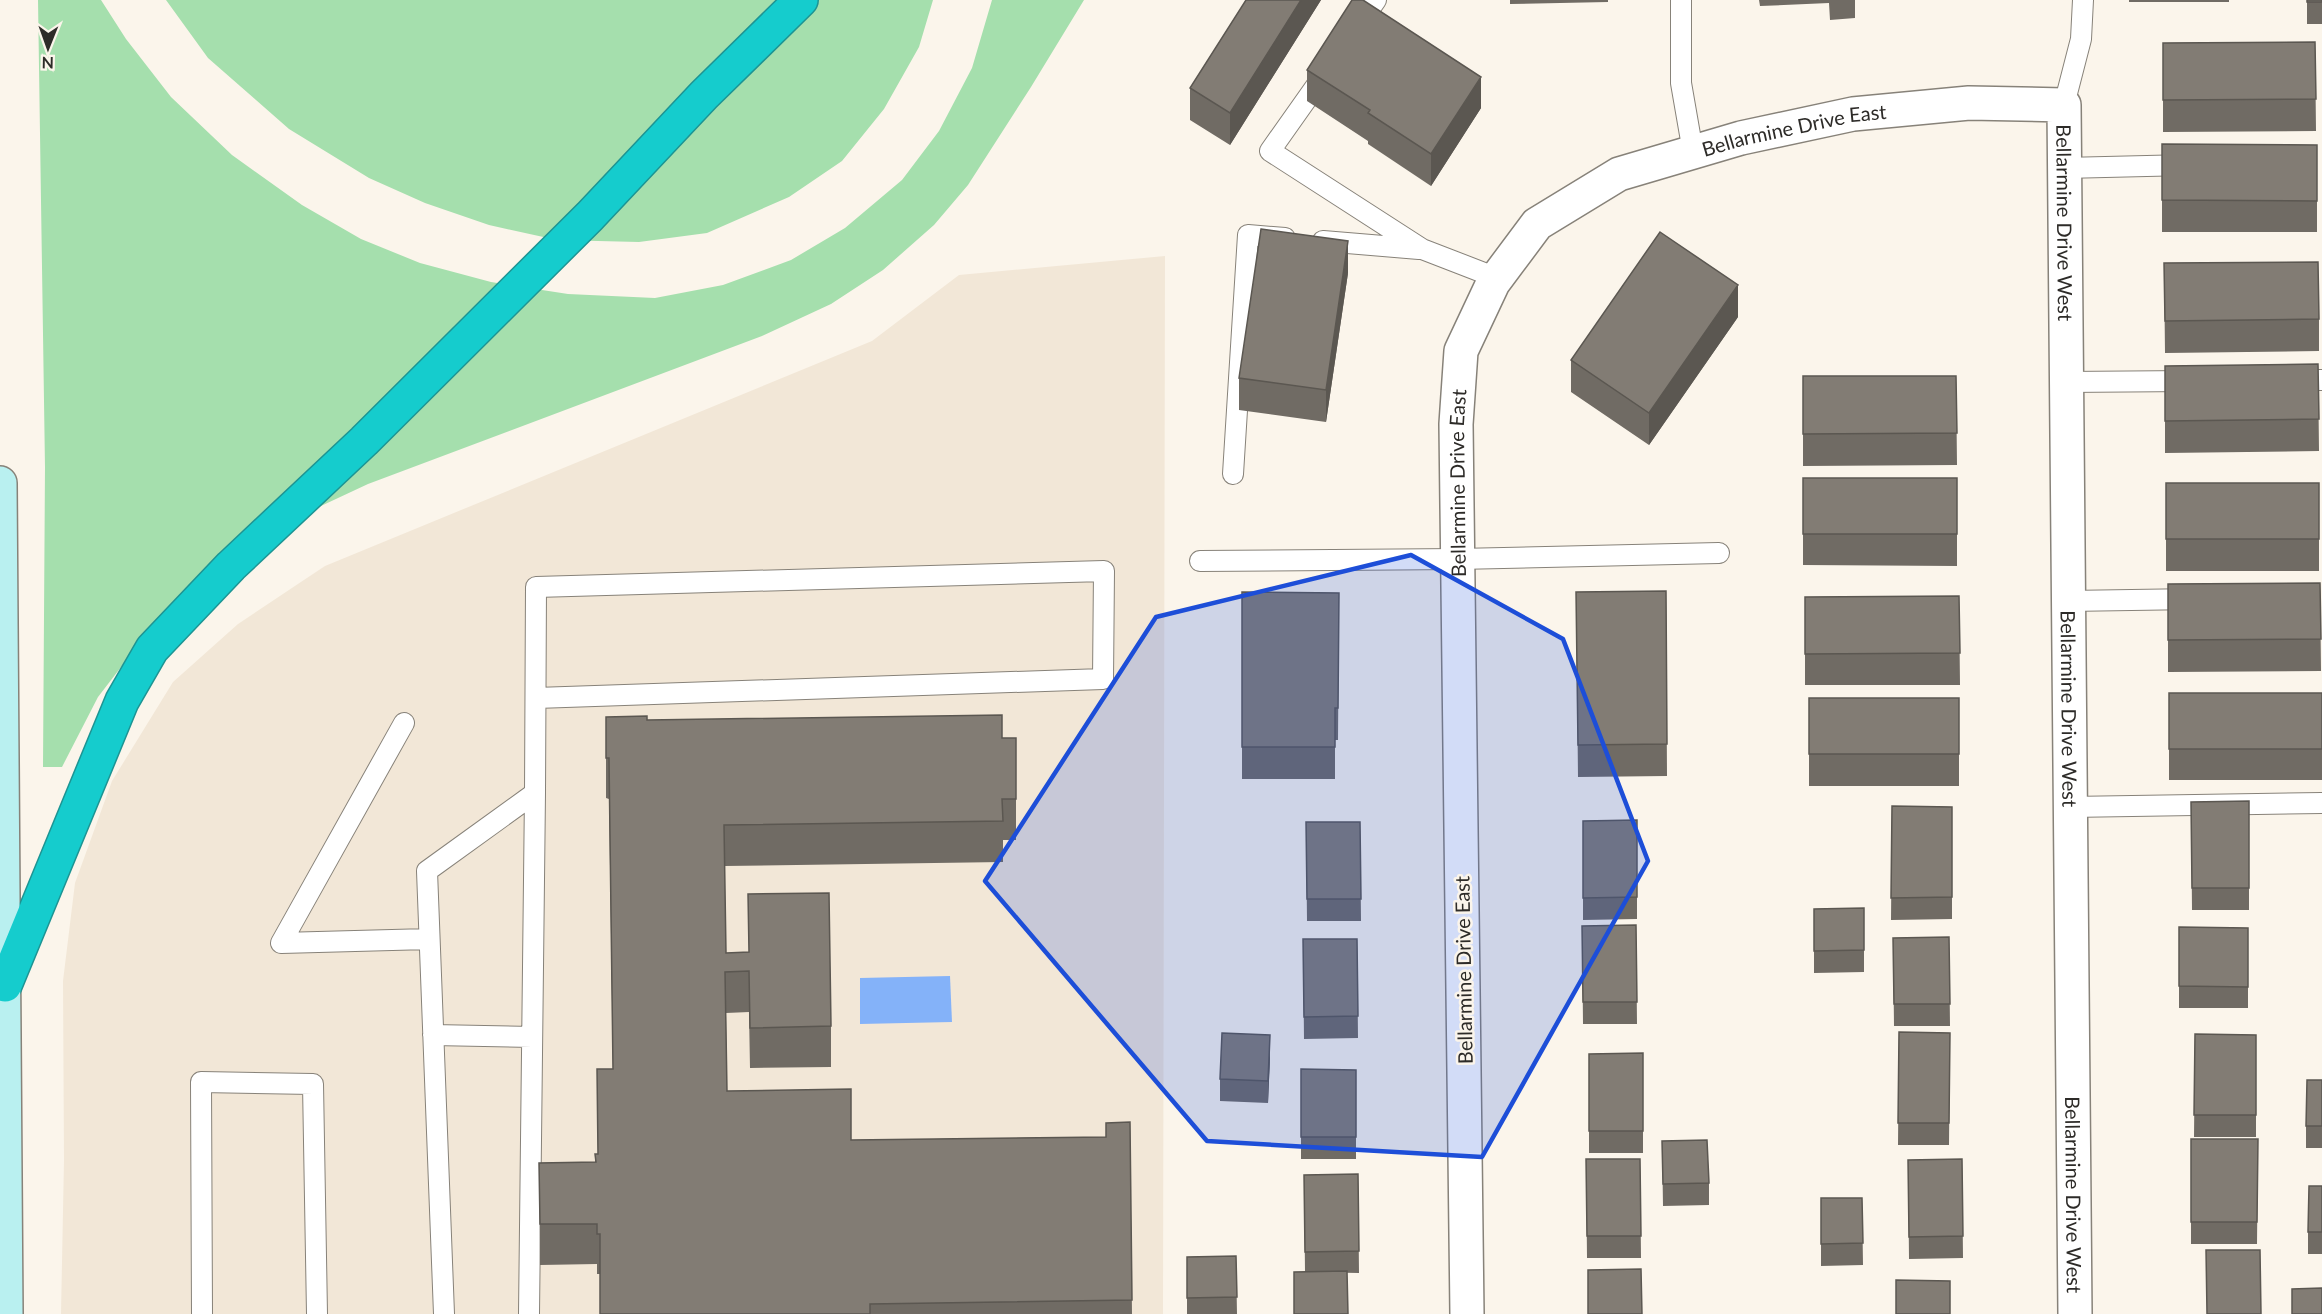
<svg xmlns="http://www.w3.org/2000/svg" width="2322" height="1314" font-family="Lato,sans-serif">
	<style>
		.built { fill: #f2e7d7 }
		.green { fill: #a5dfad }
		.water { fill: #84b2f9 }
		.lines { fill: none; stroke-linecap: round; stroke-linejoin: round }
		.service-casing { stroke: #878279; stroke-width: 22 }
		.minor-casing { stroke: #878279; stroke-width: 36 }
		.secondary-casing { stroke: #878279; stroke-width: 36 }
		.motorway-casing { stroke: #1d9493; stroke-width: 36 }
		.service { stroke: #fff; stroke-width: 20 }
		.minor { stroke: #fff; stroke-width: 33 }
		.secondary { stroke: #b9f0f0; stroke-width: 33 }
		.motorway { stroke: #15cccd; stroke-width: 33 }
		.wall { fill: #706b64 }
		.shaded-wall { fill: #5b5751 }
		.building { fill: #827c74; stroke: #5b5751; stroke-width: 1.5 }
		.marked { fill: #1d4ed8; fill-opacity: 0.2; stroke: #1d4ed8; stroke-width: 4.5; stroke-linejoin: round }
		.labels { text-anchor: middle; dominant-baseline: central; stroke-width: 5; stroke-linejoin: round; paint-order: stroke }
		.street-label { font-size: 20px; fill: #2d2b28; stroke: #fbf5eb }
	</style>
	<rect width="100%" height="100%" fill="#fbf5eb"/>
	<!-- built -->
	<path class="built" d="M1165 256 1163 1314H61L64 1160 63 981 75 883 112 781 173 682 238 624 325 566 872 341 959 275Z"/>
	<!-- green -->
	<path class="green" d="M38 0H101L126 39 171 97 232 155 302 205 361 239 420 263 491 282 568 294 655 298 723 285 791 260 845 228 902 180 939 131 972 68 992 0H1084L1031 87 968 185 934 225 883 270 831 304 762 336 368 484 291 520 138 645 98 697 62 767H43L45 467Z
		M166 0H933L919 47 884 109 842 161 789 197 707 233 639 242 557 240 489 225 425 203 369 178 289 129 208 58Z"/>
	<!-- water -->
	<path class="water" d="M950 976 952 1022 860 1024V978Z"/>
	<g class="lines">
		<defs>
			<path id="service" d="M1681 0V83L1693 152
				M1357 27 1376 0
				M1323 76 1270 151 1422 249 1497 278
				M2064 105 2081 39 2083 0
				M2064 168 2188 165
				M1323 241 1419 249
				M2291 380H2322
				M2066 382 2189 381
				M1233 474 1248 235 1285 238
				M1200 561 1458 559 1719 553
				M2068 601 2195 599
				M404 723 281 943 429 939
				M2070 807 2322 803
				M433 1035 532 1037
				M202 1314 201 1082 313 1084 317 1314
				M444 1314 427 871 535 793 536 587 1104 571 1103 679 536 698
				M529 1314 535 793"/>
			<g id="minor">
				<path id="s1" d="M1467 1314 1456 424 1461 351 1493 283 1537 224 1619 174 1741 138 1853 114 1969 103 2064 105 2075 1314"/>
			</g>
			<path id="secondary" d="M0 483 6 1314"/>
			<path id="motorway" d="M5 985 122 701 152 649 231 566 364 441 590 216 704 95 801 0"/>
		</defs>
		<!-- service casing -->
		<use href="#service" class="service-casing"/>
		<!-- minor casing -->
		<use href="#minor" class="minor-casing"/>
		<!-- secondary casing -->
		<use href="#secondary" class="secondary-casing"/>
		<!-- motorway casing -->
		<use href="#motorway" class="motorway-casing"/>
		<!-- service -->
		<use href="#service" class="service"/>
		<!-- minor -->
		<use href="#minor" class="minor"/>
		<!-- secondary -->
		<use href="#secondary" class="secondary"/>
		<!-- motorway -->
		<use href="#motorway" class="motorway"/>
	</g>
	<!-- wall -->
	<path class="wall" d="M1246 0H1321L1230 145 1190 120V88Z
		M1510 0H1608V2L1510 4Z
		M1759 0H1855V18L1830 20 1829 3 1760 6Z
		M2129 0H2229V2H2129Z
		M2307 0H2322V24H2307Z
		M2315 42 2316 131 2163 132V43Z
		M1307 70 1481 108 1431 186 1368 144V141L1307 101Z
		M2162 144 2317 145V232H2162Z
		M2164 263 2319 319V351L2165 353Z
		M1348 273 1326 422 1239 410V378Z
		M1738 317 1649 445 1571 392V360Z
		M2318 364 2319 451 2165 453V366Z
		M1803 376H1956L1957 465 1803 466Z
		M1803 478H1957V566L1803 565Z
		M2166 483H2319V571H2166Z
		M2320 583 2321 671 2168 672V584Z
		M1666 591 1667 776 1578 777 1576 592Z
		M1242 592 1339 593 1338 740H1335V779H1242Z
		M1959 596 1960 685H1805V597Z
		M2169 693H2322V780H2169Z
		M1809 698H1959V786H1809Z
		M606 717 647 720 1002 738 1016 799V840H1003V862L724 866 726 953 749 952 748 894 831 1026V1067L750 1068 749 1012 726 1013 727 1091 851 1140 1106 1137 1130 1122 1132 1314H600V1274H597V1264L540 1265 539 1163 595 1162 598 1154 597 1069H613L609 799 606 798Z
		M2249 801V910H2192L2191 802Z
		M1892 806 1952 807V919L1891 920Z
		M1637 820V919L1583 920V821Z
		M1306 822H1360L1361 921H1307Z
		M1864 908V972L1814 973V909Z
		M1636 925 1637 1024H1583L1582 926Z
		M2179 927 2248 928V1008H2179Z
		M1949 937 1950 1026H1894L1893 938Z
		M1303 939H1357L1358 1038 1304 1039Z
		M1899 1032 1950 1033 1949 1145H1898Z
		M2195 1034 2256 1035V1137H2194Z
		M1643 1053V1153H1589V1054Z
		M1270 1057 1268 1103 1220 1101V1079Z
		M1301 1069 1356 1070V1159H1301Z
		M2322 1080V1148H2306V1126Z
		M2191 1139H2258L2257 1244H2191Z
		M1662 1141 1709 1183V1205L1663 1206Z
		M1586 1159H1640L1641 1258H1587Z
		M1962 1159 1963 1258 1909 1259 1908 1160Z
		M1358 1174 1359 1273 1305 1272 1304 1175Z
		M2322 1186V1254H2308V1232Z
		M1821 1198H1862L1863 1265 1821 1266Z
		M1236 1256 1237 1314H1187V1257Z"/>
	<!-- shaded-wall -->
	<path class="shaded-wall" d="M1301 0H1321L1230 145V113Z
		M1481 77V108L1431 186V154Z
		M1348 241V273L1326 422V390Z
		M1738 285V317L1649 445V413Z
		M1270 1035V1057L1268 1103V1081Z"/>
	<!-- building -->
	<path class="building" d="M1246 0H1301L1230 113 1190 88Z
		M1352 0H1363L1481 77 1431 154 1368 113 1370 110 1307 70Z
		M2307 0H2322V2H2307Z
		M2315 42 2316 99 2163 100V43Z
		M2162 144 2317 145V201L2162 200Z
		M1261 229 1348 241 1326 390 1239 378Z
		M1660 232 1738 285 1649 413 1571 360Z
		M2318 262 2319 319 2165 321 2164 263Z
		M2318 364 2319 419 2165 421V366Z
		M1803 376H1956L1957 433 1803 434Z
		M1803 478H1957V534H1803Z
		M2166 483H2319V539H2166Z
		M2320 583 2321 639 2168 640V584Z
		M1666 591 1667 744 1578 745 1576 592Z
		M1242 592 1339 593 1338 708H1335V747H1242Z
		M1959 596 1960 653 1805 654V597Z
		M2169 693H2322V749H2169Z
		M1809 698H1959V754H1809Z
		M1002 715V738H1016V799H1002L1003 821 724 825 726 953 749 952 748 894 829 893 831 1026 750 1028 749 971 725 972 727 1091 851 1089V1140L1106 1137V1123L1130 1122 1132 1300 870 1304V1314H600V1234H597V1224H540L539 1163 596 1162 595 1154H598L597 1069H613L609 758H606V717L647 716V720Z
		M2249 801V888H2192L2191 802Z
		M1892 806 1952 807V897L1891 898Z
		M1637 820V897L1583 898V821Z
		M1306 822H1360L1361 899H1307Z
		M1864 908V950L1814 951V909Z
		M1636 925 1637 1002H1583L1582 926Z
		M2179 927 2248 928V987L2179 986Z
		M1949 937 1950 1004H1894L1893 938Z
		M1303 939H1357L1358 1016 1304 1017Z
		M1899 1032 1950 1033 1949 1123H1898Z
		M1222 1033 1270 1035 1268 1081 1220 1079Z
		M2195 1034 2256 1035V1115H2194Z
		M1643 1053V1131H1589V1054Z
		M1301 1069 1356 1070V1137H1301Z
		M2307 1080H2322V1126H2306Z
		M2191 1139H2258L2257 1222H2191Z
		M1707 1140 1709 1183 1663 1184 1662 1141Z
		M1586 1159H1640L1641 1236H1587Z
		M1962 1159 1963 1236 1909 1237 1908 1160Z
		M1358 1174 1359 1251 1305 1252 1304 1175Z
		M2309 1186H2322V1232H2308Z
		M1821 1198H1862L1863 1243 1821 1244Z
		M2206 1250H2260L2261 1314H2207Z
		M1236 1256 1237 1297 1187 1298V1257Z
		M1641 1269 1642 1314H1588V1270Z
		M1347 1271 1348 1314H1294V1272Z
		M1896 1280 1950 1281V1314H1896Z
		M2322 1288V1314H2292V1289Z"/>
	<!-- marked area -->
	<path class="marked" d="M1411 555 1563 639 1648 861 1482 1157 1207 1141 985 881 1156 617Z"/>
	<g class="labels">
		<!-- street labels -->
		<g class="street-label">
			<text stroke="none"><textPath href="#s1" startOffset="1389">Bellarmine Drive East</textPath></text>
			<text stroke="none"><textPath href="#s1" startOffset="1779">Bellarmine Drive West</textPath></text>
			<text stroke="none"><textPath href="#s1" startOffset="831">Bellarmine Drive East</textPath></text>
			<text stroke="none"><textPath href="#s1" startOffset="2265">Bellarmine Drive West</textPath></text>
			<text transform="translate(1463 970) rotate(-91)">Bellarmine Drive East</text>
			<text stroke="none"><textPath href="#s1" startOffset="2751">Bellarmine Drive West</textPath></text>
		</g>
	</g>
	<!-- north arrow -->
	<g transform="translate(48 48) rotate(181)" stroke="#fbf5eb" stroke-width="4.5" paint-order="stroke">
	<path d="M0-4.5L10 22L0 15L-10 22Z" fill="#2d2b28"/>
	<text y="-9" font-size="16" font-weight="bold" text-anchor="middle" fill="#2d2b28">N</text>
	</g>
</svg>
